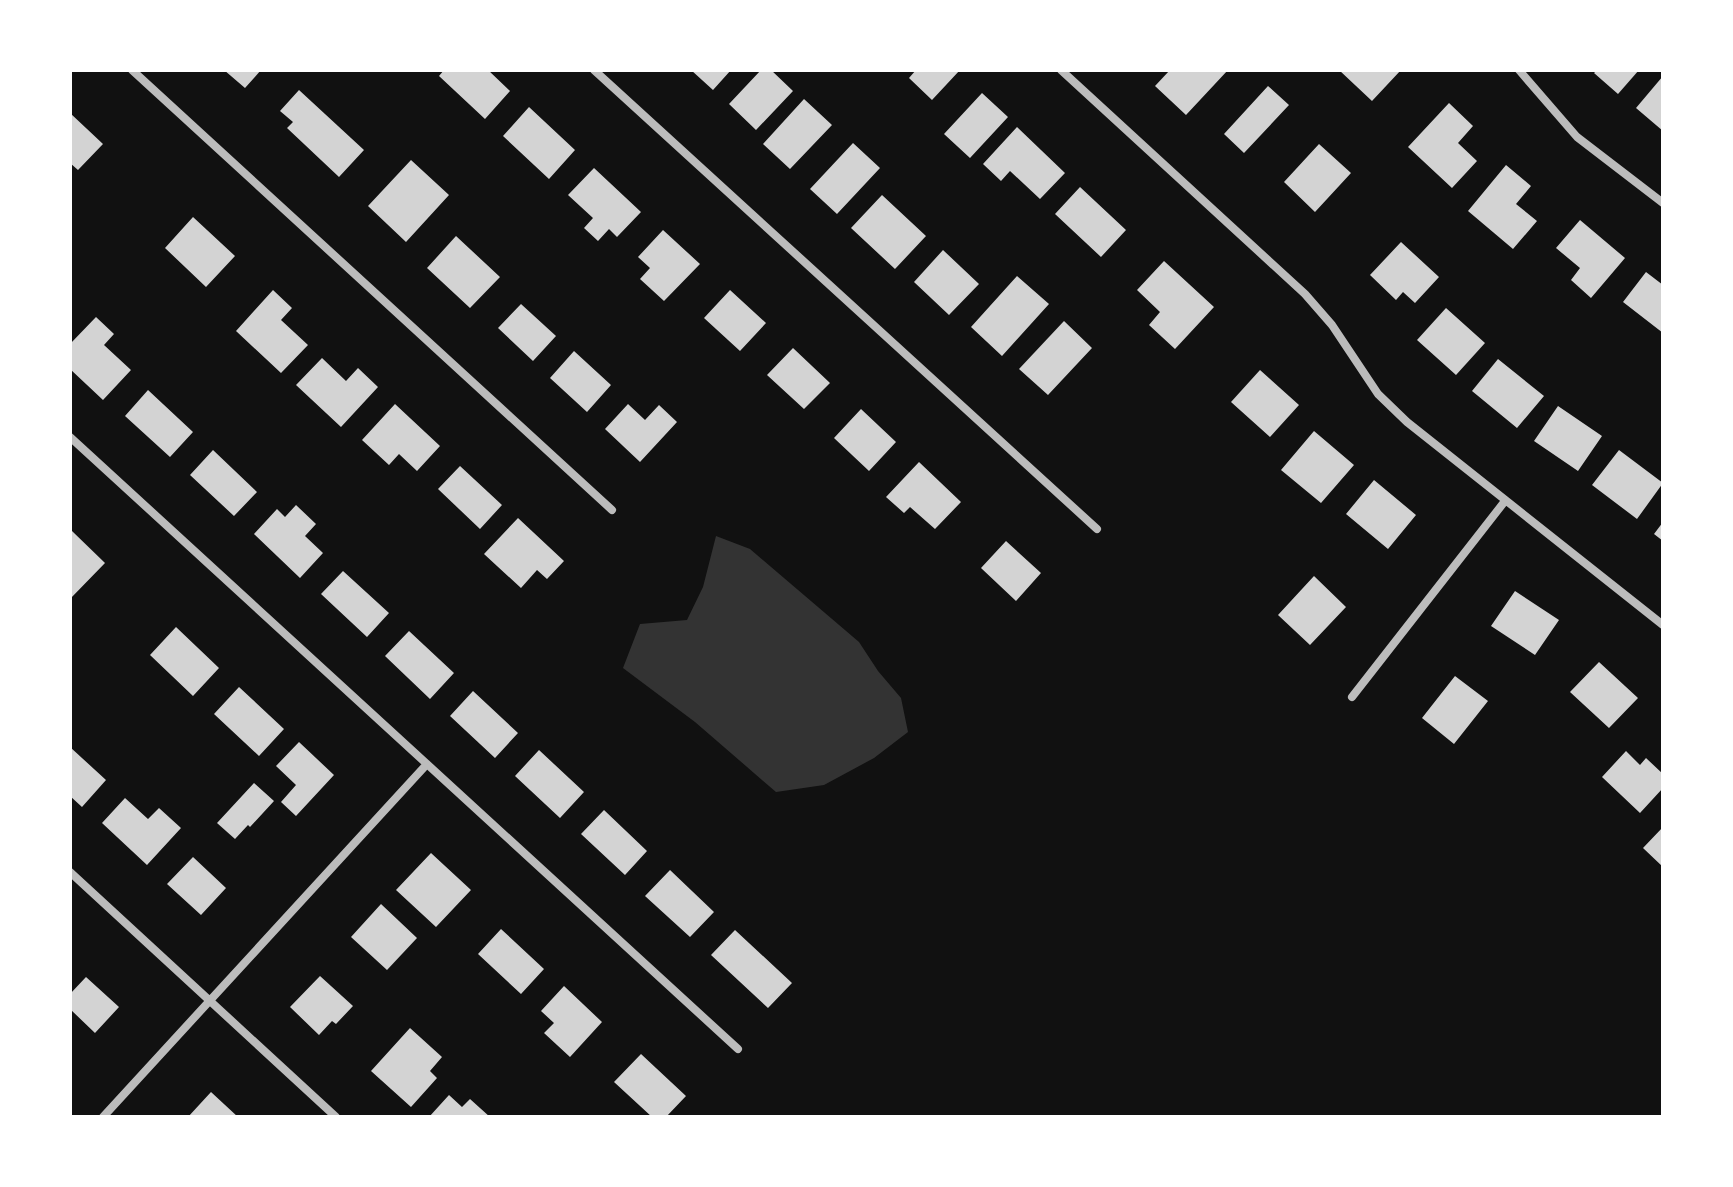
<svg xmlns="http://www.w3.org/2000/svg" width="1733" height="1187" font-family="'Fira Sans Condensed',sans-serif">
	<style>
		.water { fill: #333 }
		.building { fill: #d3d3d3 }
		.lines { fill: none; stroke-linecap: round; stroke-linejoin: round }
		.minor { stroke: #bcbcbc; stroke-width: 8 }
	</style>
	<rect width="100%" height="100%" fill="#111"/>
	<!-- water -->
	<path class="water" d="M716 536 750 549 859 642 878 671 901 698 908 732 874 758 824 785 776 792 695 722 623 668 640 624 687 620 703 587Z"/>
	<!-- building -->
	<path class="building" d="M224 70H261L245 88Z
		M444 70H488L510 91 485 119 439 76Z
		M691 70H731L713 90Z
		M761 70H771L793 91 756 130 729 104Z
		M916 70H960L932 100 909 78Z
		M1170 70H1228L1186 115 1155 86Z
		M1339 70H1401L1372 101Z
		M1597 70H1639L1618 94 1594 73Z
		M1663 76V131L1636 108Z
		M1268 86 1289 105 1244 153 1224 134Z
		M299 90 364 150 339 177 287 128 293 122 280 111Z
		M982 93 1008 117 970 158 944 134Z
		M804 99 832 125 790 169 763 144Z
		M1449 103 1473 126 1458 143 1477 161 1452 188 1408 147Z
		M529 107 575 150 549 179 503 136Z
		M70 113 103 144 78 170 70 163Z
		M1017 127 1065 173 1040 199 1010 171 1001 181 983 164Z
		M853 143 880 168 837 214 810 189Z
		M1319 144 1351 173 1315 212 1284 182Z
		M411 160 449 195 406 242 368 206Z
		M1506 165 1531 186 1516 204 1537 221 1513 249 1468 211Z
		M594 168 641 212 617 237 609 229 598 241 584 228 593 218 568 195Z
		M1080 187 1126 230 1101 257 1055 214Z
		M882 195 926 236 895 269 851 228Z
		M193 217 235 256 206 287 165 248Z
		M1580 220 1625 258 1591 298 1571 280 1580 268 1556 248Z
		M663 230 700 264 664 301 640 279 650 268 638 257Z
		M456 236 500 277 470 308 427 268Z
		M1401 242 1439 277 1415 303 1403 292 1396 300 1370 275Z
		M943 250 979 284 949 315 914 282Z
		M1164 261 1214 307 1175 349 1149 325 1160 312 1137 290Z
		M1646 272 1663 285V333L1623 302Z
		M1017 276 1049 304 1002 356 971 327Z
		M273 290 292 308 281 320 308 345 281 373 236 331Z
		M730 290 766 323 740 351 704 318Z
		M521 304 556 336 533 361 498 328Z
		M1446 308 1485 343 1456 375 1417 340Z
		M96 317 114 334 104 345 131 370 103 400 70 369V344Z
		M1064 321 1092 348 1048 395 1019 369Z
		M793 348 830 383 804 409 767 375Z
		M574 351 611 385 587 412 550 378Z
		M322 358 346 381 358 368 378 387 341 427 296 385Z
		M1498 359 1544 396 1517 428 1472 391Z
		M1260 370 1299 405 1270 437 1231 402Z
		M148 390 193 432 170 457 125 416Z
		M395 404 440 446 417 471 399 454 389 465 362 440Z
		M628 404 645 420 659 405 677 422 640 462 605 429Z
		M1558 406 1602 436 1578 471 1534 441Z
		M861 409 896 442 869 471 834 438Z
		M1314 431 1354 465 1321 503 1281 470Z
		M213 450 257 492 234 516 190 475Z
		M1619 450 1663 483 1637 519 1592 485Z
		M919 462 961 502 935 529 910 507 904 513 886 497Z
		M460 466 502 505 480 529 438 489Z
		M1374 480 1416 515 1388 549 1346 514Z
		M296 505 316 524 305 536 323 553 300 578 254 534 277 509 285 517Z
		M518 518 564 561 547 579 537 570 521 588 484 554Z
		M1663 522V541L1654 534Z
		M72 531 105 563 70 599V533Z
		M1006 541 1041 573 1016 601 981 568Z
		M343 571 389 613 367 637 321 594Z
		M1314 576 1346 607 1310 645 1278 615Z
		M1515 591 1559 620 1535 655 1491 626Z
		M176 627 219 668 193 696 150 655Z
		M409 631 454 673 430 699 385 656Z
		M1599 662 1638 698 1609 728 1570 692Z
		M1455 676 1488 701 1454 744 1422 718Z
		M239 687 284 729 259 756 214 714Z
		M473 691 518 733 495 758 450 716Z
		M299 742 334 775 296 816 281 802 296 785 276 766Z
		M70 747 106 780 82 807 70 796Z
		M539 750 584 792 560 818 515 776Z
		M1626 751 1640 765 1646 758 1663 774V788L1640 813 1602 777Z
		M254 783 274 801 250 827 248 825 235 839 217 823Z
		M125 798 148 819 159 808 181 828 147 865 102 823Z
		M604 810 647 851 625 875 581 834Z
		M1663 827V867L1643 848Z
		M431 853 471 890 436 927 396 890Z
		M193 857 226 888 201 915 167 884Z
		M670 870 714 912 690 937 645 896Z
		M381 904 417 938 387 970 351 937Z
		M501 929 544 969 521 994 478 954Z
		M735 930 792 983 768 1008 711 955Z
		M320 976 353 1006 336 1024 332 1021 319 1035 290 1007Z
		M86 977 119 1007 95 1033 70 1009V994Z
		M564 986 602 1022 570 1057 544 1033 554 1023 541 1011Z
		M410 1028 442 1057 430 1071 437 1078 411 1107 371 1071Z
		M641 1054 686 1096 666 1117H652L614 1082Z
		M211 1092 238 1117H188Z
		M449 1095 462 1107 470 1099 490 1117H429Z"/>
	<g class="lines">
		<!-- minor -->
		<path class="minor" d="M132 70 612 510
			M594 70 1097 529
			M1061 70 1305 294 1332 325 1378 394 1407 422 1663 625
			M1519 70 1577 137 1663 203
			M70 437 738 1049
			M1352 697 1505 501
			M70 872 336 1117
			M103 1117 427 764"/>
	</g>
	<!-- border -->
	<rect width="1733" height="1187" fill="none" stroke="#ffffff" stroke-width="144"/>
</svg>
